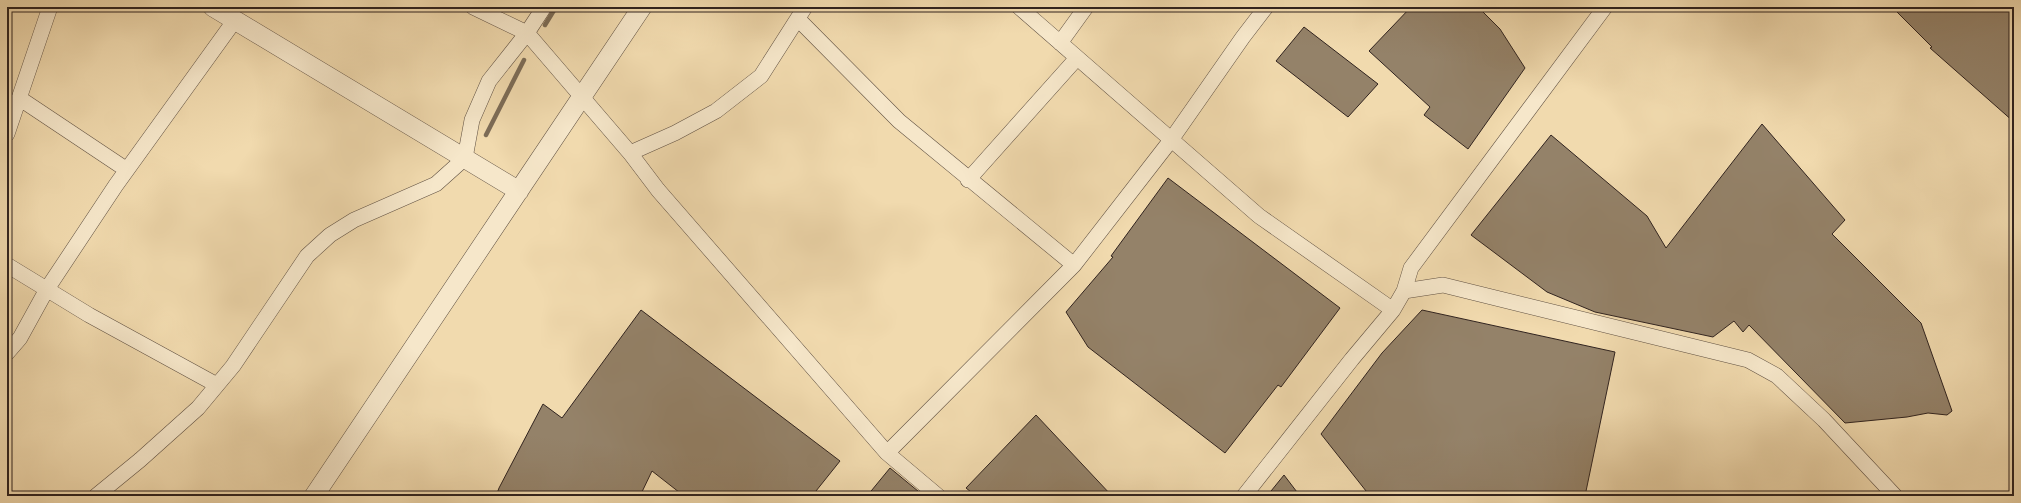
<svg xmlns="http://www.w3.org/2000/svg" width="2021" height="503" font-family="'IM FELL DW Pica',serif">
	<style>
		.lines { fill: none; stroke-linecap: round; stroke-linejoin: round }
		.stream { stroke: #7c6c57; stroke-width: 4.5 }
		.building { fill: #948269; stroke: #30231f }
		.minor-casing { stroke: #605143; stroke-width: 16 }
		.tertiary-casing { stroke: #605143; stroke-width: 20 }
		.minor { stroke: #f6e7ca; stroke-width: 15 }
		.tertiary { stroke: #f6e7ca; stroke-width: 19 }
	</style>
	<rect width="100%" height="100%" fill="#f1daae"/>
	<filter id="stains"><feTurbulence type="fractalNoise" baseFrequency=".005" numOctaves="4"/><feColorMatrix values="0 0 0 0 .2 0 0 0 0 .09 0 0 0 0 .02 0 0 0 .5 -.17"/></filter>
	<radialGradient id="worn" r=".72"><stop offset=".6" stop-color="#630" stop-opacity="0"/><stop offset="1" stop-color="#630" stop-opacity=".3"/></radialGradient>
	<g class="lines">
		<!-- stream -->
		<path class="stream" d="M545 25 556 7
			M486 135 524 60"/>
	</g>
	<!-- building -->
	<path class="building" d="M1411 7H1478L1500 29 1525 68 1468 149 1424 115 1430 107 1369 51Z
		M1892 7H2014V122L1930 48 1932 47Z
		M1304 27 1378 84 1348 117 1276 61Z
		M1762 124 1845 220 1832 234 1921 323 1952 411 1947 415 1928 413 1907 417 1845 423 1749 325 1743 332 1734 321 1713 337 1595 312 1547 292 1471 235 1551 135 1647 216 1666 248Z
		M1168 178 1340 308 1281 387 1278 385 1225 453 1088 347 1066 312 1113 257 1111 256Z
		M641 310 840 461 812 496H684L652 471 640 496H496L499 488 543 404 562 418Z
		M1422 310 1615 352 1585 496H1370L1321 434 1382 353Z
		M1036 415 1112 496H976L966 488Z
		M890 468 924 496H867Z
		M1284 475 1300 496H1267Z"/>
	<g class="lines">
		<defs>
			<path id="minor" d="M473 7 527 33 630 153 658 190 887 453 938 496
				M1019 7 1259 216 1393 310
				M798 19 899 121 1074 265
				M1060 43 1086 7
				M19 98 127 170
				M7 134 50 7
				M630 153 675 133 716 111 761 76 805 7
				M968 180 1077 58
				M7 265 89 315 217 385
				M1404 291 1443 285 1748 360 1777 376 1824 420 1895 496
				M7 353 20 338 47 289 116 185 235 20
				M887 453 1074 265 1171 140 1243 37 1266 7
				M96 496 140 460 198 408 233 366 307 256 330 235 354 220 436 184 465 158 472 120 489 81 527 33 544 7
				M1244 496 1352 359 1393 310 1404 291 1411 268 1605 7"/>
			<path id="tertiary" d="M213 7 519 191
				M314 496 642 7"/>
		</defs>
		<!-- minor casing -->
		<use href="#minor" class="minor-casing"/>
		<!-- tertiary casing -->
		<use href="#tertiary" class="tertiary-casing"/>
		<!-- minor -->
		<use href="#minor" class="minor"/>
		<!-- tertiary -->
		<use href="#tertiary" class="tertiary"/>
	</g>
	<!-- margin -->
	<rect width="2021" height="503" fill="none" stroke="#f1daae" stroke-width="24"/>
	<rect x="8" y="8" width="2005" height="487" fill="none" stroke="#30231f" stroke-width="2"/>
	<rect x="12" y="12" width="1997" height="479" fill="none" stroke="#30231f"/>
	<rect width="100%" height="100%" filter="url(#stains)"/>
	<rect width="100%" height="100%" fill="url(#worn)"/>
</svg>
